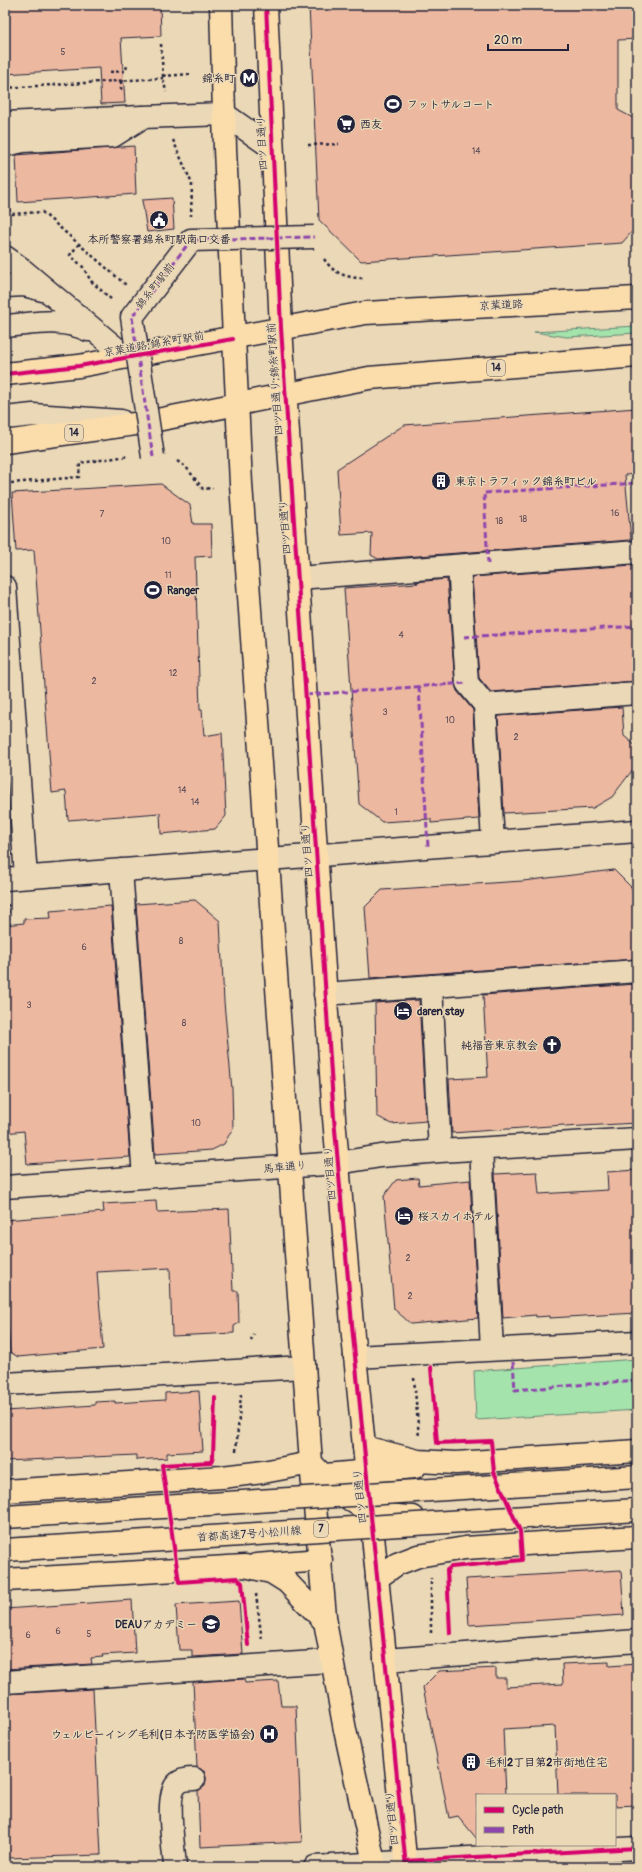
<svg xmlns="http://www.w3.org/2000/svg" width="642" height="1872" font-family="Pangolin,'Klee One',sans-serif">
	<style>
		.green { fill: #a4e4ac; stroke: #638374 }
		.building { fill: #edb8a0; stroke: #22223b }
		.lines { fill: none; stroke-linecap: round; stroke-linejoin: round }
		.minor-casing { stroke: #22223b; stroke-width: 25 }
		.major-casing { stroke: #22223b; stroke-width: 25 }
		.highway-casing { stroke: #22223b; stroke-width: 25 }
		.path { stroke: #22223b; stroke-width: 2.5; stroke-dasharray: 3 3; stroke-linecap: butt }
		.minor { stroke: #ebd8b6; stroke-width: 22 }
		.major { stroke: #fbddab; stroke-width: 22 }
		.highway { stroke: #fbddab; stroke-width: 22 }
		.minor-bridge-casing { stroke: #22223b; stroke-width: 25; stroke-linecap: butt }
		.highway-bridge-casing { stroke: #22223b; stroke-width: 25; stroke-linecap: butt }
		.minor-bridge { stroke: #ebd8b6; stroke-width: 22 }
		.highway-bridge { stroke: #fbddab; stroke-width: 22 }
		.quiet { stroke: #8e44ad; stroke-width: 3; stroke-dasharray: 6 3; stroke-linecap: butt }
		.cycleway-casing { stroke: #ebd8b6; stroke-width: 6 }
		.cycleway { stroke: #d6006c; stroke-width: 4 }
		.labels { text-anchor: middle; dominant-baseline: central; stroke-width: 3; stroke-linejoin: round; paint-order: stroke }
		.number-label { font-size: 9px; fill: #554854 }
		.shield { fill: #ebd8b6; stroke: #5e5960; stroke-width: 1 }
		.shield-label { font-size: 10px; font-weight: bold; fill: #22223b }
		.poi-label { font-size: 11px; font-weight: bold; fill: #22223b; stroke: #ebd8b6; text-anchor: start }
		.street-label { font-size: 11px; fill: #22223b; stroke: #ebd8b6 }
	</style>
	<rect width="100%" height="100%" fill="#ebd8b6"/>
	<filter id="ink" filterUnits="userSpaceOnUse"><feTurbulence type="fractalNoise" baseFrequency=".025" numOctaves="2"/><feDisplacementMap in="SourceGraphic" scale="8" xChannelSelector="R" yChannelSelector="G"/><feConvolveMatrix kernelMatrix="1 2 1 2 8 2 1 2 1" color-interpolation-filters="sRGB"/></filter>
	<g filter="url(#ink)">
		<!-- green -->
		<path class="green" d="M637 326V333L567 337 534 332Z
			M637 1359V1410L476 1420 474 1371Z"/>
		<!-- building -->
		<path class="building" d="M5 5H160L161 36 121 38 125 103 101 104 99 68 5 74Z
			M309 5H637V39L618 40V110L635 119 637 226 622 243 361 261 319 220Z
			M134 146 136 194 18 202 16 155Z
			M172 198 174 229 147 232 142 200Z
			M637 408V474L625 475 631 540 378 559 371 555 372 533 341 535 337 469 404 425Z
			M161 484 190 505 193 524H211L212 556 195 557 200 710H202L204 736 222 733 226 816 215 829 161 834 160 813 68 820 66 791 52 793 34 550 16 551 12 493Z
			M633 565V568H637V622H635L637 681 491 692 479 678 472 577Z
			M447 579 455 684 457 691 473 710 479 819 431 823V819L382 822 359 804 344 588 418 583 415 582Z
			M622 707 624 736 637 747V764L612 797 593 808 504 813 498 716Z
			M614 870 632 888 637 959 370 978 365 907 382 890 523 881Z
			M195 900 220 921 224 1002 232 1089 233 1128 224 1144 212 1150 155 1154 136 904Z
			M111 906 130 1157 27 1164 24 1131 5 1133V925L24 923V919L51 918 50 911Z
			M636 984 637 1123 565 1127 564 1125 452 1133 449 1079 488 1077 483 995Z
			M419 1000 426 1121 391 1124 377 1116 375 1003Z
			M637 1170V1313L549 1318V1316L536 1317V1315L503 1318 495 1174 537 1172 539 1194 608 1190 607 1172Z
			M418 1178 419 1185 470 1180 478 1318 411 1324 394 1309 384 1196 396 1180Z
			M156 1201 157 1212 229 1209 233 1291H238L239 1323 234 1326V1333L172 1336 170 1268 97 1272 103 1349 18 1357 10 1352 5 1283V1220L104 1212 103 1204Z
			M199 1391 203 1451 167 1453V1458L136 1460V1455L5 1461V1411L95 1405V1402L115 1401V1403L165 1400V1393Z
			M621 1570 624 1615 469 1625 466 1579Z
			M132 1600 135 1653 102 1655 103 1657 91 1658 92 1664 5 1669V1609Z
			M239 1601 243 1654 192 1657V1650H179L176 1605Z
			M609 1662V1666L637 1664V1805L615 1806V1795H558L555 1726 503 1729 506 1795H477V1839L458 1816 449 1818 423 1687 439 1671 496 1668V1678H506V1687L563 1684 562 1664Z
			M244 1679 245 1683 278 1681 281 1706H296L302 1842 200 1847 198 1791 205 1786 206 1779 205 1772 197 1767 193 1682Z
			M93 1689 101 1855 8 1858 5 1787V1694Z"/>
		<g class="lines">
			<defs>
				<path id="minor" d="M5 123 142 117
					M5 145 23 141 113 136 143 117 224 114 271 147
					M5 257 19 267 117 349 132 353 145 352
					M5 286 24 285 46 291
					M5 326C34 324 61 317 88 330
					M5 418 33 415 121 421
					M459 566 467 683 485 705 637 693
					M298 578 637 552
					M5 587 26 877
					M485 705 493 842
					M121 870 144 1177
					M5 879 637 831
					M431 986 440 1151
					M325 994 637 971
					M481 1149 492 1349
					M5 1187 338 1163 381 1156 440 1151 637 1139
					M355 1357 637 1342
					M5 1384 304 1367
					M385 1660 637 1641
					M5 1682 331 1661
					M175 1867C174 1850 165 1795 177 1784 182 1779 188 1779 194 1779
					M315 1867 637 1848"/>
				<path id="major" d="M221 5 225 149 241 484 311 1463 326 1627 345 1730 375 1867
					M266 5 281 328 334 1118 353 1336 406 1867"/>
				<path id="highway" d="M5 374 79 366 365 313 637 298
					M5 442 142 423 369 378 637 356
					M364 1447 418 1461 456 1463 637 1451
					M314 1476 415 1467
					M5 1491 222 1477 263 1472 311 1463C347 1499 360 1516 413 1517
					M256 1565 321 1560
					M377 1578 397 1564 418 1556 465 1548 637 1537
					M5 1580 245 1566 271 1572 287 1582 326 1623"/>
			</defs>
			<!-- minor casing -->
			<use href="#minor" class="minor-casing"/>
			<!-- major casing -->
			<use href="#major" class="major-casing"/>
			<!-- highway casing -->
			<use href="#highway" class="highway-casing"/>
			<!-- path -->
			<path class="path" d="M161 44 163 76 166 92
				M110 72 126 71 127 64
				M163 76 192 74
				M121 81V93
				M5 88 163 78
				M173 140 192 184 191 216
				M308 145 339 144
				M5 204 12 214 42 212 126 285
				M79 244 70 255 83 267 91 281 113 301
				M324 259C334 274 347 278 363 278
				M177 461 186 467 203 489 213 488
				M11 483 79 477 80 463 128 456
				M8 904 9 924
				M251 1341 254 1334
				M414 1378 419 1437
				M236 1451 241 1394
				M256 1594 262 1641
				M431 1633V1578"/>
			<!-- minor -->
			<use href="#minor" class="minor"/>
			<!-- major -->
			<use href="#major" class="major"/>
			<!-- highway -->
			<use href="#highway" class="highway"/>
			<defs>
				<path id="minor-bridge" d="M153 457 132 317 191 240 314 237"/>
				<path id="highway-bridge" d="M5 1517 637 1477
					M5 1550 637 1510"/>
			</defs>
			<!-- minor-bridge casing -->
			<use href="#minor-bridge" class="minor-bridge-casing"/>
			<!-- highway-bridge casing -->
			<use href="#highway-bridge" class="highway-bridge-casing"/>
			<!-- minor-bridge -->
			<use href="#minor-bridge" class="minor-bridge"/>
			<!-- highway-bridge -->
			<use href="#highway-bridge" class="highway-bridge"/>
			<!-- quiet -->
			<path class="quiet" d="M153 457 132 317 191 240 314 237
				M488 564 484 493 637 483
				M464 637 637 626
				M419 687 428 847
				M306 695 467 683
				M513 1362 515 1390 637 1380"/>
			<defs>
				<path id="cycleway" d="M266 5 281 328 334 1118 353 1336 406 1867
					M5 374 79 366 233 339
					M431 1367 437 1443 491 1441 494 1472 520 1531 522 1560 451 1567 447 1570 450 1633
					M215 1398 213 1456 211 1462 162 1465 179 1582 237 1578 242 1583 248 1645
					M405 1861 637 1848"/>
			</defs>
			<!-- cycleway casing -->
			<use href="#cycleway" class="cycleway-casing"/>
			<!-- cycleway -->
			<use href="#cycleway" class="cycleway"/>
		</g>
	</g>
	<!-- icons -->
	<defs>
		<symbol id="metro-disc" viewBox="-11 -11 22 22"><circle r="9.5" fill="#22223b" stroke="#ebd8b6"/><path d="M-5.5 5V-5H-3L0 0L3-5H5.5V5H3V-.5L0 4L-3-.5V5Z" fill="#fff"/></symbol>
		<symbol id="stadium-disc" viewBox="-11 -11 22 22"><circle r="9.5" fill="#22223b" stroke="#ebd8b6"/><path d="M0-5a6.5 5 0 1 0 0 10a6.5 5 0 1 0 0-10ZM-3.5-1.8h7v3.6h-7Z" fill="#fff"/></symbol>
		<symbol id="supermarket-disc" viewBox="-11 -11 22 22"><circle r="9.5" fill="#22223b" stroke="#ebd8b6"/><path d="M-6-5.5h2.5l.6 2H6L4.5 2H-2.5L-4.4-4H-6ZM-1.5 3.2a1.3 1.3 0 1 0 .1 0ZM3 3.2a1.3 1.3 0 1 0 .1 0Z" fill="#fff"/></symbol>
		<symbol id="civic-disc" viewBox="-11 -11 22 22"><circle r="9.5" fill="#22223b" stroke="#ebd8b6"/><path d="M-.6-6.5H3V-4.5H.6V-3L4-1V1h2V6H-6V1h2V-1L-.6-3ZM-1.2 2.5V6h2.4V2.5Z" fill="#fff"/></symbol>
		<symbol id="building-disc" viewBox="-11 -11 22 22"><circle r="9.5" fill="#22223b" stroke="#ebd8b6"/><path d="M-4-6H4V6H1V3H-1V6H-4ZM-2.5-4.3h1.7v1.8h-1.7ZM.8-4.3h1.7v1.8H.8ZM-2.5-1h1.7V.8h-1.7ZM.8-1h1.7V.8H.8Z" fill="#fff"/></symbol>
		<symbol id="hotel-disc" viewBox="-11 -11 22 22"><circle r="9.5" fill="#22223b" stroke="#ebd8b6"/><path d="M-6-4.5h1.5V1H6V5H4.5V3h-9V5H-6ZM-4 0a1.8 1.8 0 1 1 3.6 0ZM.5 0V-2.5h3Q6-2.5 6 0Z" fill="#fff"/></symbol>
		<symbol id="church-disc" viewBox="-11 -11 22 22"><circle r="9.5" fill="#22223b" stroke="#ebd8b6"/><path d="M-1.2-6h2.4v3.5h3.3v2.4h-3.3V6h-2.4V-.1h-3.3v-2.4h3.3Z" fill="#fff"/></symbol>
		<symbol id="school-disc" viewBox="-11 -11 22 22"><circle r="9.5" fill="#22223b" stroke="#ebd8b6"/><path d="M0-5L7-2L0 1L-7-2ZM-4 1L0 2.5L4 1V4Q0 6-4 4Z" fill="#fff"/></symbol>
		<symbol id="hospital-disc" viewBox="-11 -11 22 22"><circle r="9.5" fill="#22223b" stroke="#ebd8b6"/><path d="M-5-5h3v3.5h4V-5h3V5h-3V1.5h-4V5h-3Z" fill="#fff"/></symbol>
	</defs>
	<g fill-rule="evenodd">
		<use href="#metro-disc" x="238" y="67" width="22" height="22"/>
		<use href="#stadium-disc" x="382" y="93" width="22" height="22"/>
		<use href="#supermarket-disc" x="335" y="113" width="22" height="22"/>
		<use href="#civic-disc" x="148" y="209" width="22" height="22"/>
		<use href="#building-disc" x="430" y="470" width="22" height="22"/>
		<use href="#stadium-disc" x="142" y="579" width="22" height="22"/>
		<use href="#hotel-disc" x="392" y="1000" width="22" height="22"/>
		<use href="#church-disc" x="541" y="1034" width="22" height="22"/>
		<use href="#hotel-disc" x="393" y="1205" width="22" height="22"/>
		<use href="#school-disc" x="200" y="1613" width="22" height="22"/>
		<use href="#hospital-disc" x="258" y="1723" width="22" height="22"/>
		<use href="#building-disc" x="460" y="1751" width="22" height="22"/>
	</g>
	<g class="labels">
		<!-- number labels -->
		<g class="number-label">
			<text x="63" y="52">5</text>
			<text x="476" y="151">14</text>
			<text x="615" y="513">16</text>
			<text x="102" y="514">7</text>
			<text x="523" y="519">18</text>
			<text x="499" y="521">18</text>
			<text x="166" y="541">10</text>
			<text x="168" y="575">11</text>
			<text x="401" y="635">4</text>
			<text x="173" y="673">12</text>
			<text x="94" y="681">2</text>
			<text x="385" y="712">3</text>
			<text x="450" y="720">10</text>
			<text x="516" y="737">2</text>
			<text x="182" y="790">14</text>
			<text x="195" y="802">14</text>
			<text x="396" y="812">1</text>
			<text x="181" y="941">8</text>
			<text x="84" y="947">6</text>
			<text x="29" y="1005">3</text>
			<text x="184" y="1023">8</text>
			<text x="196" y="1123">10</text>
			<text x="408" y="1258">2</text>
			<text x="410" y="1296">2</text>
			<text x="58" y="1631">6</text>
			<text x="89" y="1634">5</text>
			<text x="28" y="1635">6</text>
		</g>
		<!-- shield labels -->
		<g class="shield">
			<rect x="487" y="360" width="18" height="16" rx="3"/>
			<rect x="65" y="425" width="18" height="16" rx="3"/>
			<rect x="314" y="1521" width="14" height="16" rx="3"/>
		</g>
		<g class="shield-label">
			<text x="496" y="368">14</text>
			<text x="74" y="433">14</text>
			<text x="321" y="1529">7</text>
		</g>
		<!-- poi labels -->
		<g class="poi-label">
			<text x="235" y="78" text-anchor="end">錦糸町</text>
			<text x="407" y="104">フットサルコート</text>
			<text x="360" y="124">西友</text>
			<text x="159" y="239" text-anchor="middle">本所警察署錦糸町駅南口交番</text>
			<text x="455" y="481">東京トラフィック錦糸町ビル</text>
			<text x="167" y="590">Ranger</text>
			<text x="417" y="1011">daren stay</text>
			<text x="538" y="1045" text-anchor="end">純福音東京教会</text>
			<text x="418" y="1216">桜スカイホテル</text>
			<text x="197" y="1624" text-anchor="end">DEAUアカデミー</text>
			<text x="255" y="1734" text-anchor="end">ウェルビーイング毛利(日本予防医学協会)</text>
			<text x="485" y="1762">毛利2丁目第2市街地住宅</text>
		</g>
		<!-- street labels -->
		<g class="street-label">
			<text transform="translate(262 143) rotate(-93)">四ツ目通り</text>
			<text transform="translate(155 286) rotate(-52)">錦糸町駅前</text>
			<text transform="translate(501 305) rotate(-3)">京葉道路</text>
			<text transform="translate(154 344) rotate(-10)">京葉道路;錦糸町駅前</text>
			<text transform="translate(275 379) rotate(-94)">四ツ目通り;錦糸町駅前</text>
			<text transform="translate(285 527) rotate(-94)">四ツ目通り</text>
			<text transform="translate(307 850) rotate(-94)">四ツ目通り</text>
			<text transform="translate(285 1167) rotate(-5)">馬車通り</text>
			<text transform="translate(330 1173) rotate(-95)">四ツ目通り</text>
			<text transform="translate(360 1496) rotate(-96)">四ツ目通り</text>
			<text transform="translate(249 1534) rotate(-4)">首都高速7号小松川線</text>
			<text transform="translate(392 1818) rotate(-96)">四ツ目通り</text>
		</g>
	</g>
	<!-- margin -->
	<rect width="642" height="1872" fill="none" stroke="#ebd8b6" stroke-width="20"/>
	<rect x="10" y="10" width="622" height="1852" fill="none" stroke="#22223b" stroke-width="1.5" filter="url(#ink)"/>
	<!-- legend -->
	<rect x="476" y="1794" width="140" height="52" fill="#ebd8b6" stroke="#9b8f85"/>
	<rect x="484" y="1807" width="20" height="6" fill="#d6006c" stroke="#9b8f85"/>
	<text x="512" y="1814" font-size="12" fill="#22223b">Cycle path</text>
	<rect x="484" y="1827" width="20" height="6" fill="#8e44ad" stroke="#9b8f85"/>
	<text x="512" y="1834" font-size="12" fill="#22223b">Path</text>
	<!-- scale -->
	<path d="M488 44v6h80v-6" fill="none" stroke="#22223b" stroke-width="2"/>
	<text x="494" y="44" font-size="12" fill="#22223b" stroke="#ebd8b6" stroke-width="3" paint-order="stroke">20 m</text>
</svg>
